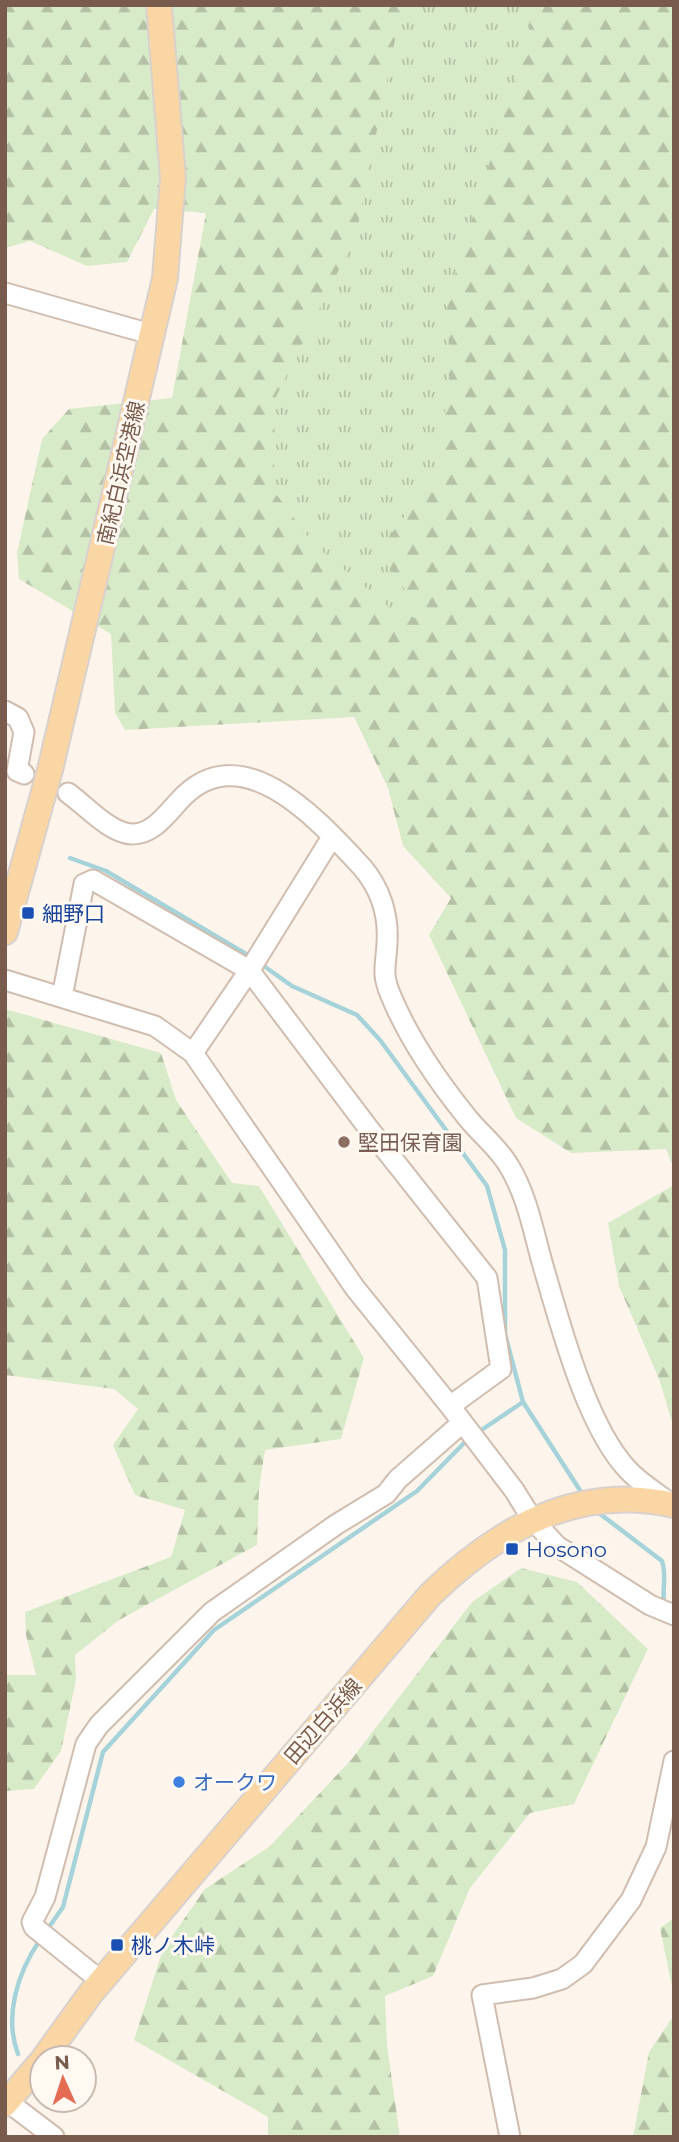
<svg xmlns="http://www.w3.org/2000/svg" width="679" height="2142" font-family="Montserrat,'Noto Sans JP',sans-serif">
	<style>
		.grass { fill: url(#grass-tufts) }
		.forest { fill: url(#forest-firs) }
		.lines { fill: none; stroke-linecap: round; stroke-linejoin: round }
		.stream { stroke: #a5d3d9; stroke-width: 4.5 }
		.minor-casing { stroke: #d0bdb0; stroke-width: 23 }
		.major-casing { stroke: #d9d1cd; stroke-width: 28 }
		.minor { stroke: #fff; stroke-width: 19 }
		.major { stroke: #fad6a5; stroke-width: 24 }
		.transit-dot { fill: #1a4fb4; stroke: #fff9f2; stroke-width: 2.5 }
		.education-dot { fill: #8d6e63; stroke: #fff9f2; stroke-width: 2.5 }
		.shop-dot { fill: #3f7fe0; stroke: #fff9f2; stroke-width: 2.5 }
		.labels { text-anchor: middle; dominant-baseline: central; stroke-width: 6; stroke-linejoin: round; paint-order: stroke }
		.street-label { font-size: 21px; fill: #795b4d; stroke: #fff9f2 }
		.transit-label { font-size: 21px; fill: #164399; stroke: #fff9f2; text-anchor: start }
		.education-label { font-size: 21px; fill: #785e54; stroke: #fff9f2; text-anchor: start }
		.shop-label { font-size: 21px; fill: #366cbe; stroke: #fff9f2; text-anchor: start }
	</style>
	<defs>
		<pattern id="grass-tufts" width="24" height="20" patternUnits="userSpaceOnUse" patternTransform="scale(1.75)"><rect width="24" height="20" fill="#d8ebc9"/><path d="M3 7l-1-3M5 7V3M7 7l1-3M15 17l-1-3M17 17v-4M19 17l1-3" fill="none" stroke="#b4c1a5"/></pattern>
		<pattern id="forest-firs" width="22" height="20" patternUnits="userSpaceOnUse" patternTransform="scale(1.75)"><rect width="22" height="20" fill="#d8ebc9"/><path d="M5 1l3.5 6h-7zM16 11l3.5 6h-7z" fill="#b4c1a5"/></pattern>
	</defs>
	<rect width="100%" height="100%" fill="#fdf5eb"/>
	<!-- grass -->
	<path class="grass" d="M384 5H674L401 738 186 615Z"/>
	<!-- forest -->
	<path class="forest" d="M5 5H402L356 235 275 399 274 491 313 544 394 611 428 622 384 560 388 538 437 474 450 374 447 301 530 31 528 5H674V1169L666 1149 571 1153 516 1118 429 935 451 898 403 846 388 788 354 717 125 730 115 713 111 634 19 579 17 553 42 439 69 409 172 398 206 213 154 209 127 262 87 266 30 241 5 248Z
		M5 1009 161 1053 176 1100 232 1183 259 1186 364 1358 341 1439 265 1450 259 1489 257 1545 119 1620 75 1655 76 1680 61 1751 34 1789 5 1791V1675H36L26 1635 25 1612 171 1557 185 1510 135 1495 113 1445 138 1409 114 1389 5 1375Z
		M674 1185V1428L659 1379 619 1286 608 1223Z
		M521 1568 577 1582 648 1649 574 1804 530 1813 470 1888 433 1976 385 1996 387 2045 400 2137H268V2117L134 2040 163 1949 205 1889 269 1847 351 1760 472 1602Z
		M674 1918V1996L660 1928Z
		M674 2015V2137H633L649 2052Z"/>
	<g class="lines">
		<!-- stream -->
		<path class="stream" d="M70 858 106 871 251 957
			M261 964 292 986 357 1015 380 1040 487 1186 505 1250V1334L523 1402 477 1433
			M523 1402 583 1495
			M595 1510 662 1561C667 1576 662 1588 664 1603
			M47 1930 63 1907 103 1752 214 1630 417 1491 469 1438
			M18 2054C4 2017 17 1973 40 1940
			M47 2104 49 2100"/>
		<defs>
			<path id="minor" d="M5 293 154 335
				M5 711 18 718 24 732 17 771 24 774
				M68 793C85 805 110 833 131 834 152 835 166 815 179 801 241 732 319 821 362 867 380 888 389 915 387 943 386 966 381 973 391 996 409 1039 437 1080 466 1116 479 1133 498 1147 509 1166 528 1197 534 1235 544 1269 561 1327 587 1427 628 1470 640 1483 657 1493 671 1504
				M5 980 155 1026 193 1053 355 1288 450 1406 514 1490 532 1519 557 1546 650 1605 674 1615
				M62 997 84 884 93 880 249 970 369 1129 487 1278 501 1369 450 1406
				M193 1053 251 968 332 837
				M101 1981 34 1927 32 1922 45 1897 86 1744 99 1725 212 1612 337 1524 386 1494 398 1479 462 1423
				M8 2102 54 2137
				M510 2137 482 1995 533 1988 562 1979 583 1964 631 1900 656 1847 674 1761"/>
			<path id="major" d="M5 932 50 770 165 278 173 178 159 5
				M44 2058 91 1993 430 1595C497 1530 576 1483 674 1505
				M5 2104 42 2061"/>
		</defs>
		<!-- minor casing -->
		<use href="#minor" class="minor-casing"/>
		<!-- major casing -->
		<use href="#major" class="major-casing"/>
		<!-- minor -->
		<use href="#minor" class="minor"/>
		<!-- major -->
		<use href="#major" class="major"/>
	</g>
	<!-- markers -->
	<g class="transit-dot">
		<rect x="21" y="906" width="14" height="14" rx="3.5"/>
		<rect x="505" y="1542" width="14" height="14" rx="3.5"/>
		<rect x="110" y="1938" width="14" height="14" rx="3.5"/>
	</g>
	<circle class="education-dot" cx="344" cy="1142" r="7"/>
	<circle class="shop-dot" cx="179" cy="1782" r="7"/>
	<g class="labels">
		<!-- street labels -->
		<g class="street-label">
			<text transform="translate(121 473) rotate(-77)">南紀白浜空港線</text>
			<text transform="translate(323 1721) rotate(-49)">田辺白浜線</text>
		</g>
		<!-- transit labels -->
		<g class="transit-label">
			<text x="42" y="913">細野口</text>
			<text x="526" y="1549">Hosono</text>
			<text x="131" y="1945">桃ノ木峠</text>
		</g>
		<!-- education labels -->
		<g class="education-label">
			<text x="358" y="1142">堅田保育園</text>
		</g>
		<!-- shop labels -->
		<g class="shop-label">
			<text x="193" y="1782">オークワ</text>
		</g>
	</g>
	<!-- border -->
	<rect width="679" height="2142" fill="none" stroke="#795b4d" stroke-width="14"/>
	<!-- north arrow -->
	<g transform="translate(63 2079) rotate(357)"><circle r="33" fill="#fff9f2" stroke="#c9bab0" stroke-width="2"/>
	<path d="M0-5L12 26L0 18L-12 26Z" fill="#e56c52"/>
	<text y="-10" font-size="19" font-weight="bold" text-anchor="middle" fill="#795b4d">N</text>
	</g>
</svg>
